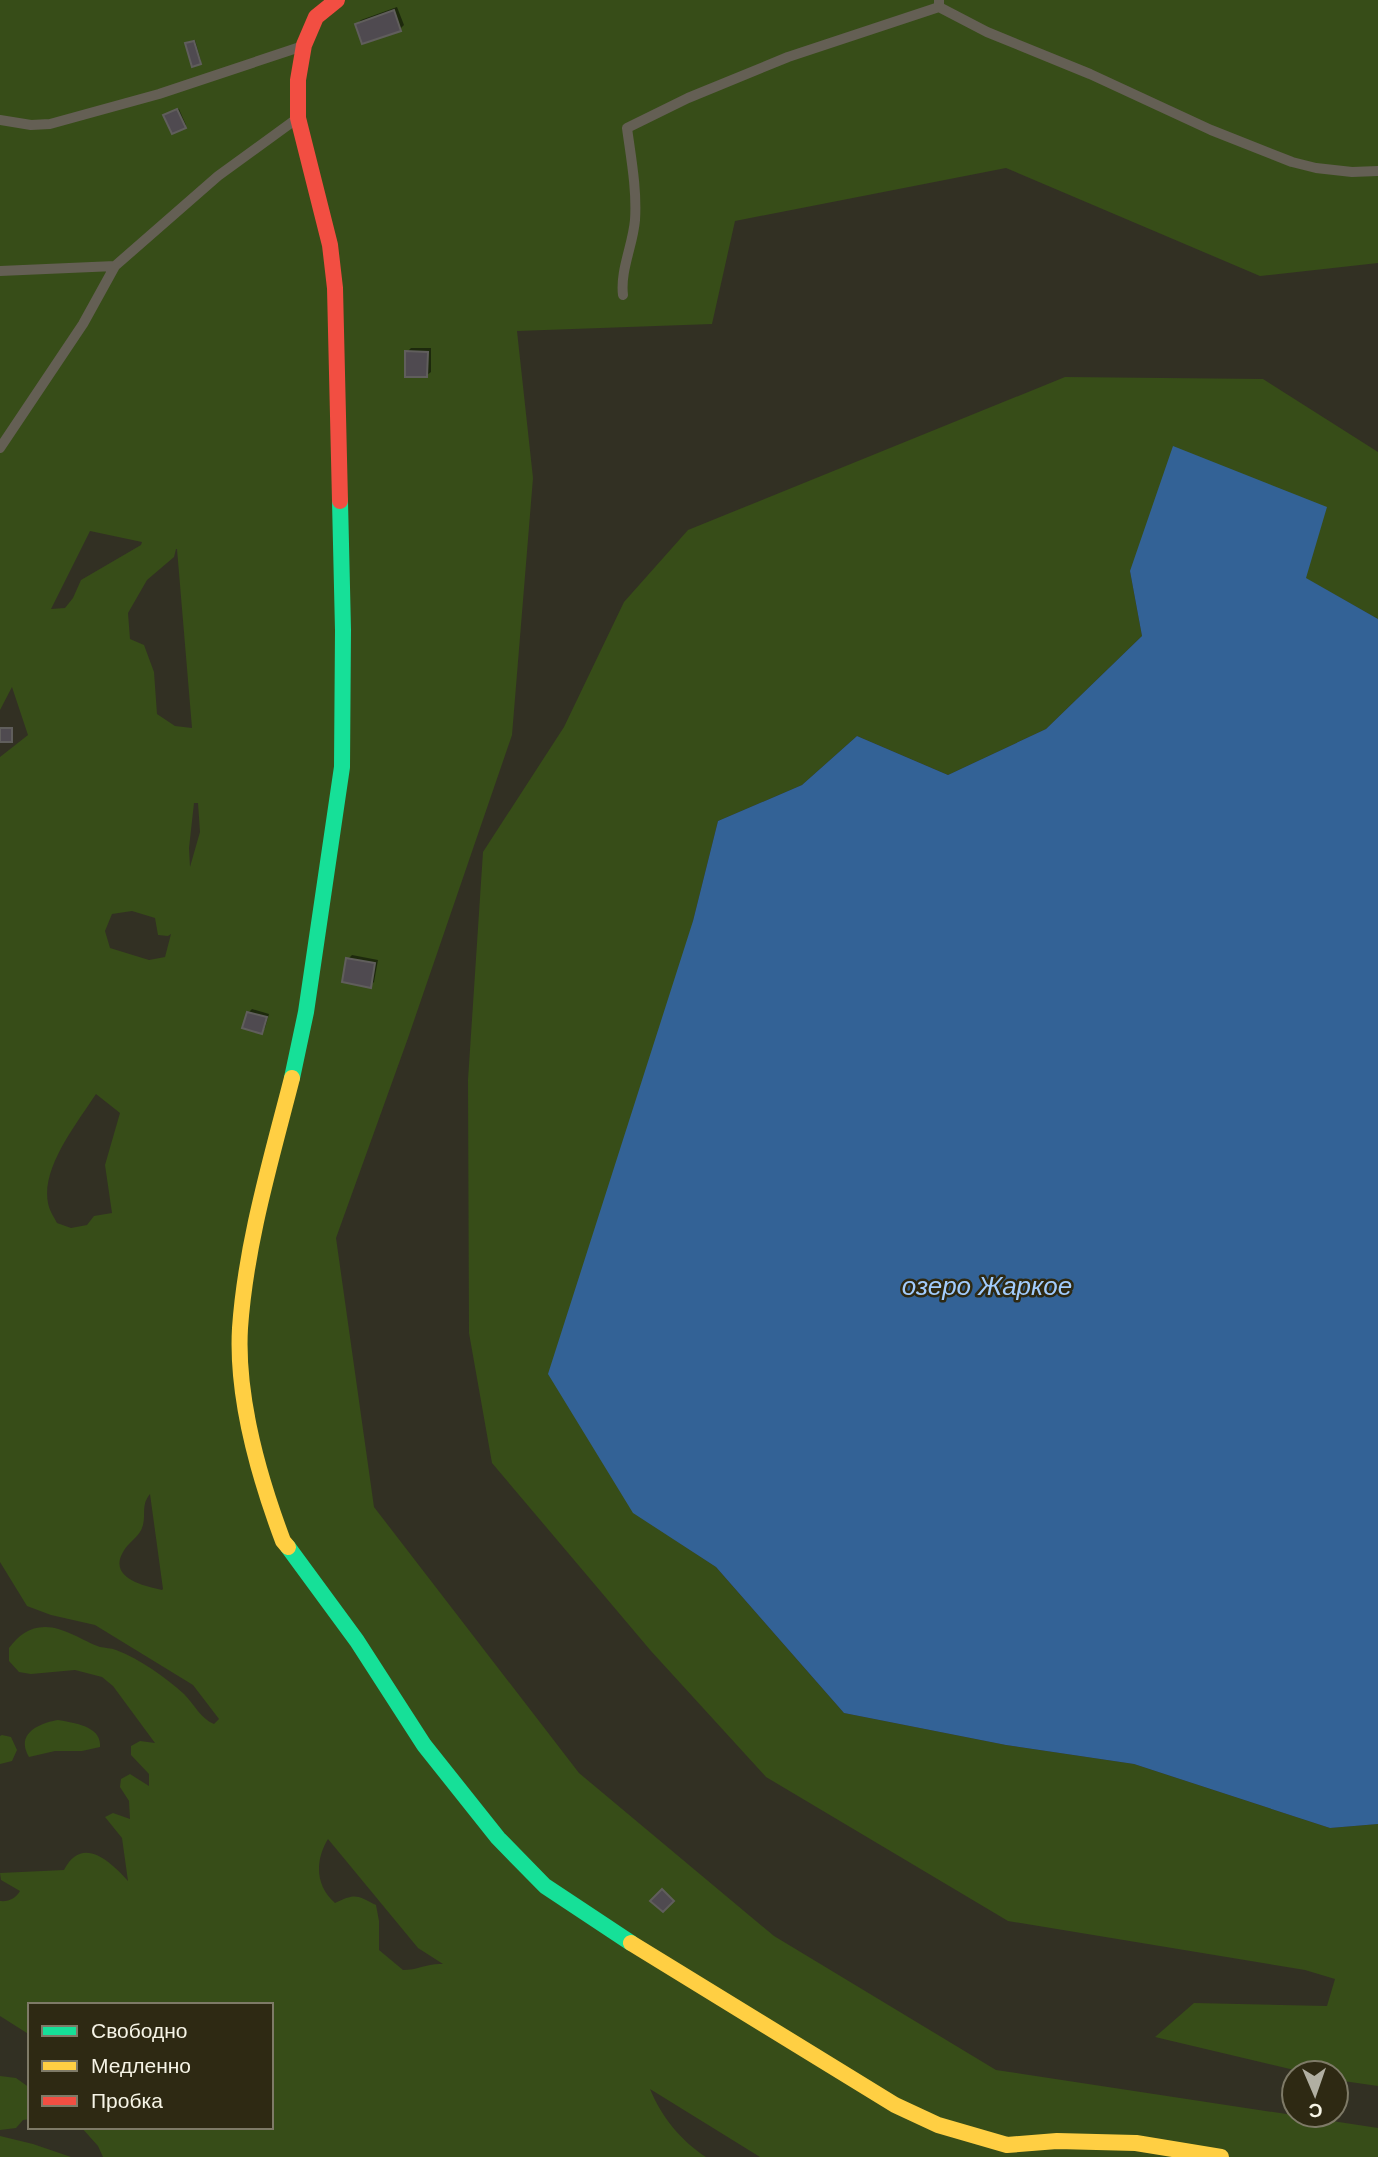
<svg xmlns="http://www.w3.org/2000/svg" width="1378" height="2157" font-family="Arial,sans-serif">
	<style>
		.green { fill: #374d18; fill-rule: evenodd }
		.water { fill: #336296 }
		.shadow { fill: #0007 }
		.building { fill: #4f4a50; stroke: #605e5c; stroke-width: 2 }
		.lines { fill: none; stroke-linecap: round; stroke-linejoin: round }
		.lane { stroke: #645f54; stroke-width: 10 }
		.fast { stroke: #16e098; stroke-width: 16 }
		.slow { stroke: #ffcf43; stroke-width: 16 }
		.jam { stroke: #f24e42; stroke-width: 16 }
		.labels { text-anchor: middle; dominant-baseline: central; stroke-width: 5; stroke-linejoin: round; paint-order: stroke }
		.water-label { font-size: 26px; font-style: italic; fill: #a2ccfd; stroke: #2e2913 }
	</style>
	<rect width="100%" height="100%" fill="#323023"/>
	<!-- green -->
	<path class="green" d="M0 0H1378V263L1260 276 1006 168 735 221 712 324 517 331 533 478 512 735 408 1038 336 1238 374 1507 579 1773 774 1936 996 2070 1378 2128V2157H760L650 2089C661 2116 681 2141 706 2157H103L98 2146 81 2127H271V2005H30V2035L0 2016V1901C9 1902 16 1898 20 1891L1 1880 0 1873 64 1870C82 1835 110 1861 128 1881L122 1838 105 1817 113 1813 130 1819 129 1801 120 1787 121 1779 130 1774 149 1786V1774L131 1755V1746L140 1741 155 1743 113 1686 102 1677 75 1670 31 1674 19 1672 9 1661V1648C18 1636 29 1627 45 1627 64 1627 83 1641 100 1647 105 1648 111 1648 116 1650 140 1659 165 1677 184 1694 194 1704 201 1719 214 1724L219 1719 193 1685 95 1625 51 1615 27 1606 0 1562V757L28 735 12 687 0 710ZM90 531 142 542 141 545 81 580 73 598 65 608 51 609ZM176 549H177L192 728 175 726 157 714 154 672 144 645 130 639 128 613 147 580 174 557ZM194 803H198L200 832 190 867 189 848ZM132 911 155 918 158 935 168 936 171 934 165 957 149 960 110 948 105 931 112 914ZM96 1094 120 1113 105 1165 112 1213 94 1216 87 1225 71 1228 57 1223C54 1217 49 1210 48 1203 41 1168 77 1123 96 1094ZM150 1494 163 1589 162 1590C144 1586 108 1578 123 1552 128 1542 140 1537 143 1525 146 1513 141 1505 150 1494ZM328 1839 418 1948 443 1964C427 1963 418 1970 403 1970L379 1950V1921L376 1905C357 1895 355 1893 335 1903 315 1886 315 1860 328 1839Z
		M1065 377 1263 379 1378 452V619L1305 578 1130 571 1142 636 1046 729 948 775 857 736 802 785 718 821 693 921 634 1513 716 1567 844 1713 1006 1745 1134 1764 1330 1828 1378 1824V2086L1336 2080V2073H1307L1155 2037 1194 2003 1327 2006 1335 1979 1305 1970 1008 1921 766 1777 651 1651 492 1463 469 1333 468 1080 483 852 564 727 624 602 688 530Z
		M58 1720C74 1723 102 1726 100 1747L82 1751H55L29 1757C15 1734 39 1723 58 1720Z
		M2 1735 11 1737 17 1750 12 1761 0 1764V1736Z
		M0 2076 16 2078 30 2088V2119L23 2120 16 2128 0 2130Z
		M0 2136 33 2144 71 2157H0Z"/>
	<!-- water -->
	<path class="water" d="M1173 446 1327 507 1306 578 1378 619V1824L1330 1828 1134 1764 1006 1745 844 1713 716 1567 633 1513 548 1374 693 921 718 821 802 785 857 736 948 775 1046 729 1142 636 1130 571Z"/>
	<!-- shadow -->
	<path class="shadow" d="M397 7 404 25 400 29 357 24 361 20Z
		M195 40 201 61 200 62 188 42Z
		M179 109 186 125 185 127 167 114Z
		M411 348H431V372L427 375 407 352Z
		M352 955 378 960 374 982 370 986 348 959Z
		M252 1009 269 1014 265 1028 261 1032 248 1013Z"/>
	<!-- building -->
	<path class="building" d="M394 10 401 31 362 44 355 24Z
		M194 41 201 64 192 67 185 43Z
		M177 109 186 128 172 134 163 115Z
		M405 351 428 352 427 377H405Z
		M0 728H12V742H0Z
		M346 958 375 963 371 988 342 982Z
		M247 1012 267 1017 262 1034 242 1028Z
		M662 1889 674 1901 663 1912 650 1901Z"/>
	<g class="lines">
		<!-- lane -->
		<path class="lane" d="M939 0V7L987 32 1090 74 1211 130 1292 162 1316 168 1352 172 1378 171
			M0 120 31 125 50 124 159 94 300 47
			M0 271 115 266
			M623 295C620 270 633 245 635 220 637 189 631 158 627 128L688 98 788 57 939 7
			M0 448 83 324 115 266 218 176 295 120"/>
		<!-- fast -->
		<path class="fast" d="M292 1078 306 1012 342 767 343 630 340 501
			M288 1547 357 1641 424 1745 498 1838 545 1886 631 1943"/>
		<!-- slow -->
		<path class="slow" d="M288 1547 283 1541C259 1477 236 1397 240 1328 246 1243 271 1160 292 1078
			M631 1943 895 2105 938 2125 1007 2145 1057 2141 1136 2143 1221 2157"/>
		<!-- jam -->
		<path class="jam" d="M337 0 316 17 304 45 298 80V118L330 245 335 288 340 501"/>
	</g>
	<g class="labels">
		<!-- water labels -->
		<g class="water-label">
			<text x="987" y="1286">озеро Жаркое</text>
		</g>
	</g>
	<!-- legend -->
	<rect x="28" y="2003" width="245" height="126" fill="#2e2913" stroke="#7e7a67" stroke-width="2"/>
	<rect x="42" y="2026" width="35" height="10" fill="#16e098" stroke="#7e7a67" stroke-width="2"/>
	<text x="91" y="2038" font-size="21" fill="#f6f4e6">Свободно</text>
	<rect x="42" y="2061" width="35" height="10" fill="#ffcf43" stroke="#7e7a67" stroke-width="2"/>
	<text x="91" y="2073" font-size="21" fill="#f6f4e6">Медленно</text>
	<rect x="42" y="2096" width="35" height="10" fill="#f24e42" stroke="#7e7a67" stroke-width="2"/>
	<text x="91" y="2108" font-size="21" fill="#f6f4e6">Пробка</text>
	<!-- north arrow -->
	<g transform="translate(1315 2094) rotate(178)"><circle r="33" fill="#2e2913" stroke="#7e7a67" stroke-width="2"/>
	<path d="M0-5L12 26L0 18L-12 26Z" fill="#b1afa2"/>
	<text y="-10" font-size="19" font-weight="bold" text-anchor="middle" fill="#f6f4e6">С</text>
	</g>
</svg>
